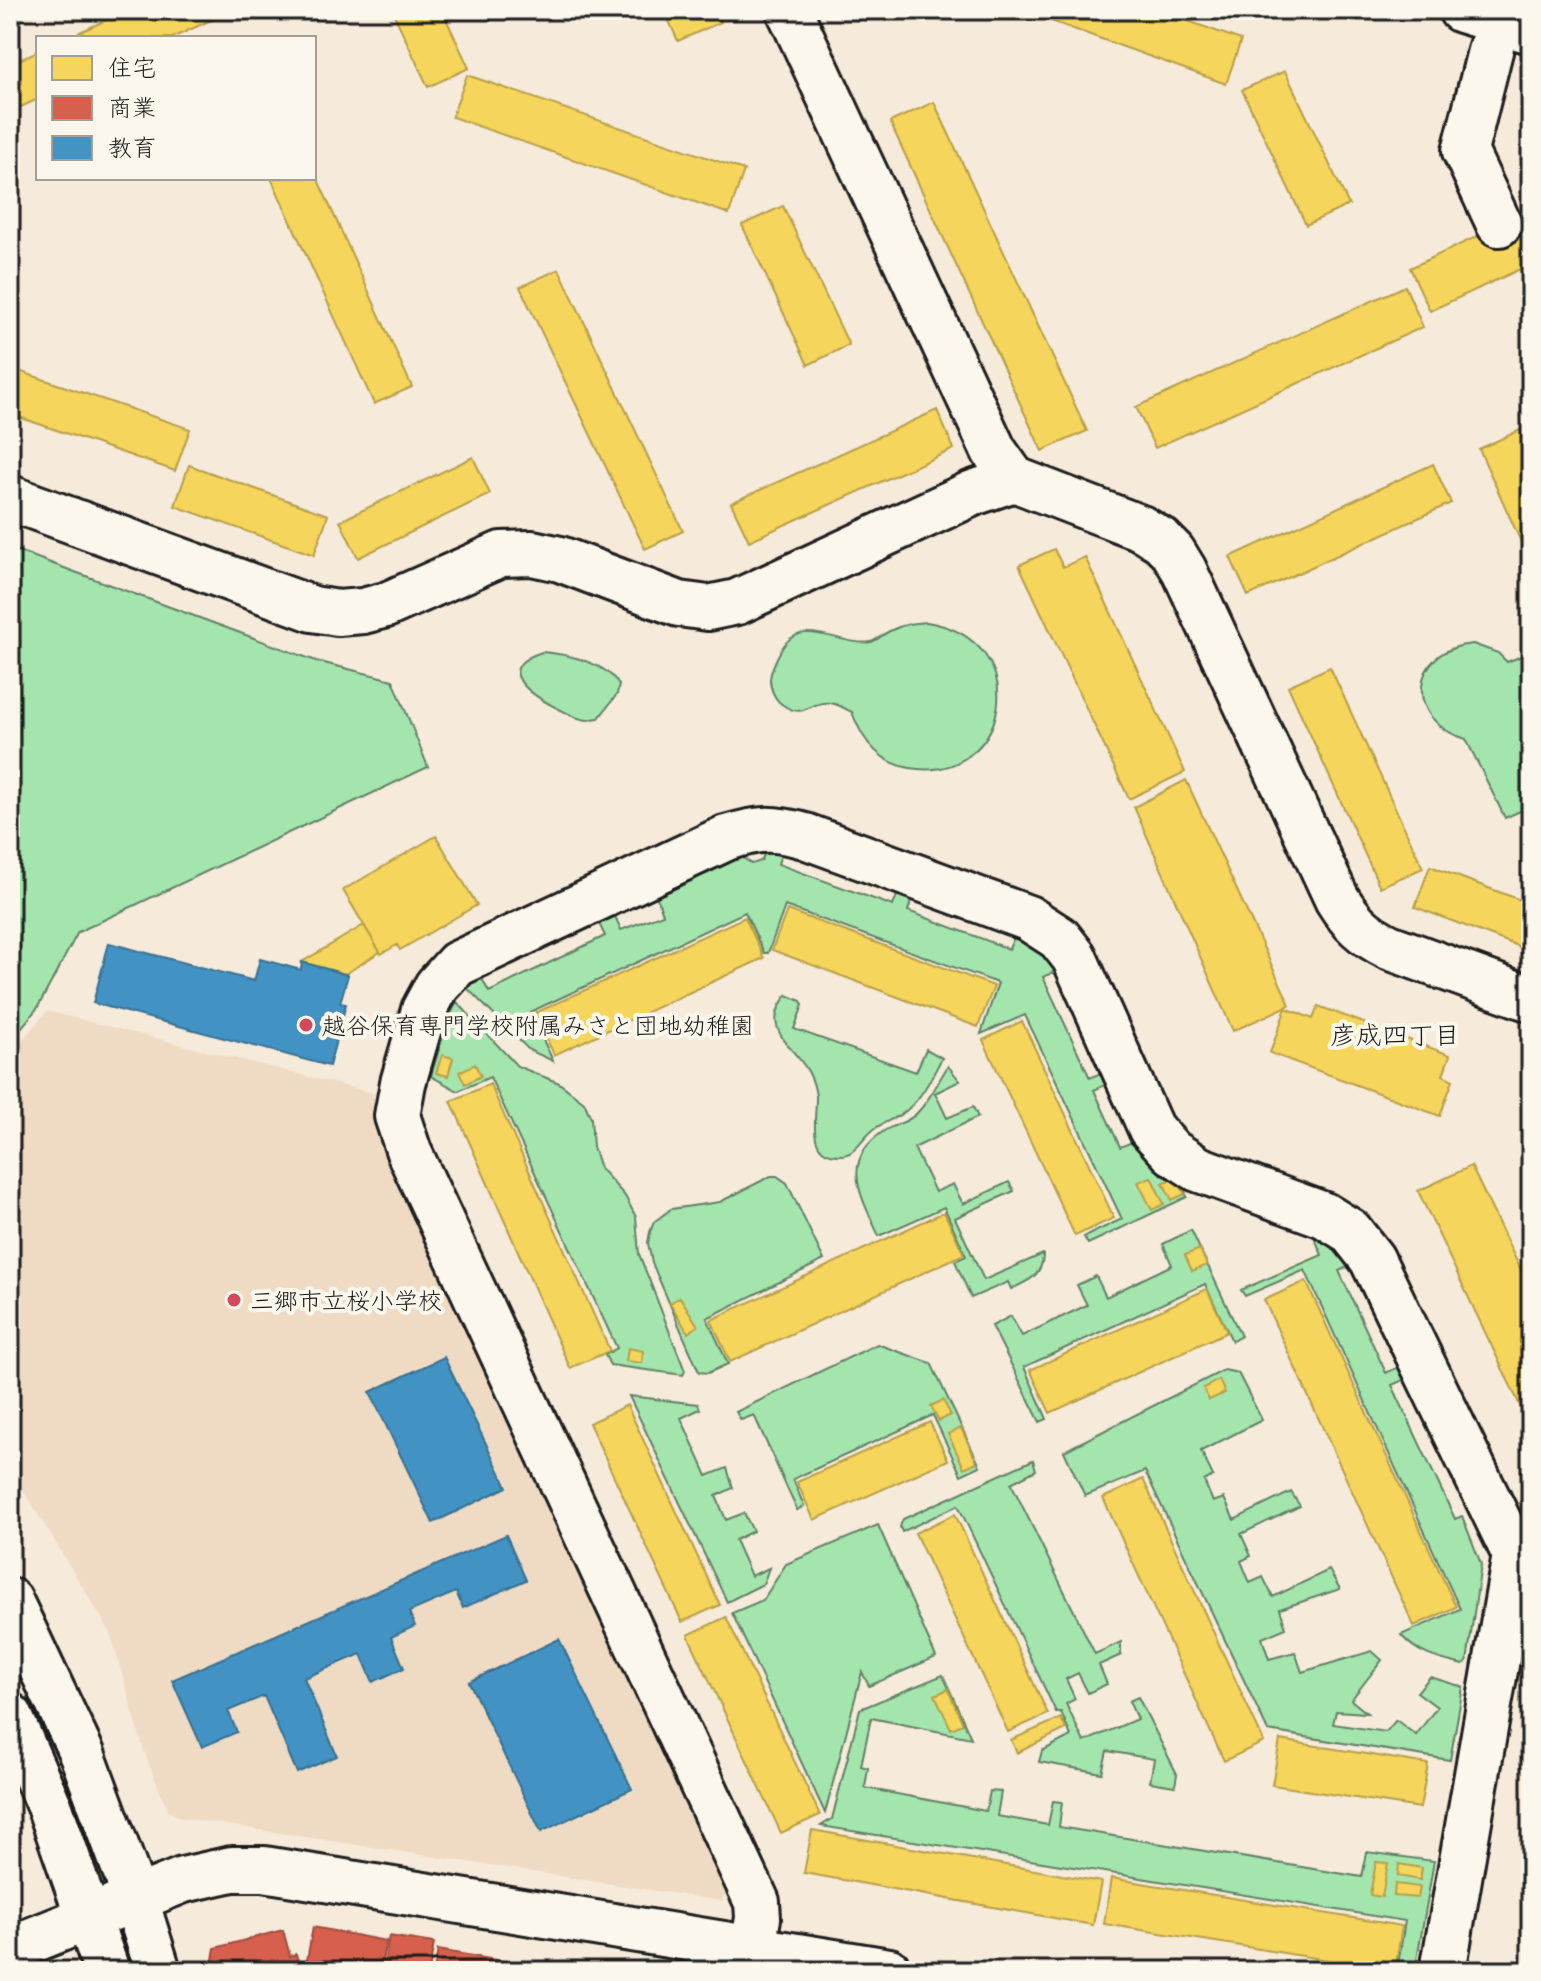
<svg xmlns="http://www.w3.org/2000/svg" width="1541" height="1981" font-family="Itim,'Klee One',sans-serif">
	<style>
		.built { fill: #efdbc4 }
		.green { fill: #a4e5ae; stroke: #608065; stroke-width: 2 }
		.homes { fill: #f6d55c; stroke: #b59e49; stroke-width: 2 }
		.shops { fill: #d6604d; stroke: #9e4c3e; stroke-width: 2 }
		.schools { fill: #4393c3; stroke: #376f91; stroke-width: 2 }
		.lines { fill: none; stroke-linecap: round; stroke-linejoin: round }
		.minor-casing { stroke: #1c1c1c; stroke-width: 50 }
		.minor { stroke: #fbf7ec; stroke-width: 44 }
		.poi-dot { fill: #d1495b; stroke: #fbf7ec; stroke-width: 3 }
		.labels { text-anchor: middle; dominant-baseline: central; stroke-width: 8; stroke-linejoin: round; paint-order: stroke }
		.poi-label { font-size: 24px; fill: #1c1c1c; stroke: #fbf7ec; text-anchor: start }
		.neighbourhood-label { font-size: 26px; fill: #1c1c1c; stroke: #fbf7ec }
	</style>
	<rect width="100%" height="100%" fill="#f6eada"/>
	<filter id="ink" filterUnits="userSpaceOnUse"><feTurbulence type="fractalNoise" baseFrequency=".0125" numOctaves="2"/><feDisplacementMap in="SourceGraphic" scale="16" xChannelSelector="R" yChannelSelector="G"/><feConvolveMatrix kernelMatrix="1 2 1 2 8 2 1 2 1" color-interpolation-filters="sRGB"/></filter>
	<g filter="url(#ink)">
		<!-- built -->
		<path class="built" d="M47 1011 373 1093 380 1131 730 1880 722 1901 182 1818 168 1811 145 1754 110 1632 10 1468V1054Z"/>
		<!-- green -->
		<path class="green" d="M10 548 316 661 393 680 428 767 78 932 38 1007 10 1042Z
			M927 622C1039 641 1008 785 910 768 879 763 862 740 852 712 843 708 833 701 823 703 808 705 802 718 783 705 775 700 770 689 770 679 771 669 776 659 781 650 801 614 840 647 871 642 878 640 884 633 892 630 903 624 915 623 927 622Z
			M1473 644 1498 653 1507 662 1531 652V806L1505 818 1466 739C1404 722 1408 649 1473 644Z
			M542 652C566 654 606 662 619 685L617 694 599 718C595 718 591 720 587 720 576 719 566 712 557 708 531 695 491 668 542 652Z
			M784 845 778 864 893 906 900 887 914 892 908 911 1009 949 1017 930 1063 968 1043 977 1090 1078 1109 1069 1114 1081 1094 1090 1120 1147 1140 1139 1179 1174 1187 1197 1088 1244 1084 1237 1122 1219 1025 1015 981 1034 998 983 785 906 768 953H764L745 912 530 1012 553 1061 529 1050 461 982 478 971 489 992 605 936 595 915 612 909 621 930 663 914 655 892 739 855 752 864 761 861 768 847Z
			M787 995 801 1001 803 1005 794 1029 916 1072 926 1049 942 1058C932 1076 923 1096 908 1109 898 1119 883 1121 872 1131 861 1140 855 1156 839 1155 805 1155 817 1117 816 1096 815 1089 812 1079 809 1073 795 1046 758 1030 787 995Z
			M457 1002 517 1066 559 1083 584 1102 591 1118 593 1147 600 1168 625 1196 636 1217 639 1254 685 1371 683 1375 610 1365 605 1355 617 1348 490 1077 458 1091 431 1076 448 1020Z
			M948 1066 960 1081 935 1093 947 1118 973 1107 978 1117 914 1148 935 1192 953 1184 963 1204 1009 1182 1014 1191 955 1218 984 1280 1043 1254C1043 1275 1029 1281 1011 1289L1008 1282 971 1298 955 1261 966 1256 944 1207 879 1236C862 1198 838 1161 884 1131 895 1124 908 1123 917 1113 930 1100 938 1081 948 1066Z
			M771 1176H777L787 1183 824 1260 707 1318 728 1364 708 1373 699 1372 652 1263 648 1243 650 1232 654 1222 671 1209 720 1202Z
			M1310 1227 1356 1263 1339 1271 1386 1373 1403 1365 1410 1377 1392 1385 1455 1519 1462 1516 1481 1564 1467 1662 1463 1665C1439 1659 1418 1655 1401 1635L1460 1609 1305 1270 1245 1296 1241 1290 1322 1255Z
			M1191 1230 1241 1336 1232 1341 1205 1284 1024 1367 1047 1419 1040 1422 992 1326 1011 1316 1022 1336 1087 1305 1077 1285 1096 1276 1106 1297 1172 1265 1163 1244Z
			M877 1344 931 1363 980 1466 961 1475 933 1415 793 1479 804 1506 797 1510 754 1415 741 1420 736 1412Z
			M1224 1370 1238 1373 1262 1420 1201 1451 1213 1476 1204 1481 1213 1502 1224 1498 1234 1520 1291 1492 1300 1506 1241 1534 1251 1556 1241 1561 1250 1583 1263 1577 1273 1597 1329 1570 1340 1589 1280 1609 1286 1628 1262 1638 1269 1659 1295 1652 1302 1672 1372 1651 1382 1660 1351 1700 1367 1713 1336 1711 1333 1724 1386 1732 1396 1720 1416 1735 1437 1707 1417 1692 1430 1677 1463 1687 1450 1760 1268 1731 1145 1471 1085 1496 1064 1451Z
			M629 1396 698 1404 700 1409 681 1418 707 1476 727 1468 733 1488 716 1496 726 1520 744 1513 753 1531 735 1540 751 1576 769 1568 763 1584 727 1602Z
			M1033 1460 1036 1470 1011 1483 1095 1654 1121 1642V1655L1099 1665 1107 1684 1088 1693 1078 1673 1066 1679 1075 1699 1066 1704 1084 1742 1137 1719 1129 1701 1138 1697 1177 1774 1175 1786 1150 1782 1154 1759 1107 1751 1102 1773 1039 1762 1042 1751 1071 1736 1061 1712H1056L958 1505 902 1532 900 1527 903 1519Z
			M878 1525 936 1657 869 1686 862 1672 825 1813 732 1613 763 1600 786 1564Z
			M943 1675 971 1738 871 1718 861 1766 868 1768 865 1788 986 1811 990 1791 1001 1792 997 1816 1048 1825 1053 1801 1062 1802 1059 1827 1362 1877 1367 1852 1434 1861 1415 1971H1397L1405 1921 821 1826 832 1819 860 1709Z"/>
		<!-- homes -->
		<path class="homes" d="M128 10H233L172 38H67Z
			M392 10H442L469 68 428 87Z
			M664 10H715L721 22 678 41Z
			M1021 10H1158L1241 40 1226 84Z
			M38 51V99L10 112V64Z
			M1285 71 1349 205 1306 225 1242 90Z
			M467 75 744 170 729 214 452 117Z
			M934 102 1087 431 1042 451 890 122Z
			M314 171 412 387 374 404 271 178H314Z
			M783 206 849 345 808 365 742 225Z
			M1531 211V264L1430 311 1410 268Z
			M559 269 683 531 645 549 520 287Z
			M1405 286 1423 327 1155 448 1136 407Z
			M10 368 190 429 175 471 10 414Z
			M937 410 954 449 749 541 731 503Z
			M1520 430 1531 454V564L1479 449Z
			M473 457 490 494 358 558 340 521Z
			M1433 464 1451 503 1248 596 1230 557Z
			M189 465 328 515 314 555 175 506Z
			M1054 549 1063 567 1085 557 1185 772 1129 799 1019 565Z
			M1330 667 1423 868 1380 887 1288 686Z
			M1186 780 1290 1005 1233 1031 1134 807Z
			M436 836 477 905 400 950 397 945 381 954 343 890Z
			M1430 866 1531 904V951L1415 907Z
			M787 910 994 986 978 1027 772 950Z
			M745 917 764 958 554 1055 535 1013Z
			M364 925 380 952 345 974 302 962Z
			M1318 1006 1450 1055 1443 1075 1453 1080 1440 1116 1270 1053 1286 1008 1313 1019Z
			M1022 1021 1114 1218 1075 1236 983 1040Z
			M442 1055 453 1058 448 1076 436 1073Z
			M475 1064 481 1076 465 1084 459 1072Z
			M490 1084 610 1351 570 1368 451 1101Z
			M1471 1166 1531 1291V1408L1523 1412 1418 1191Z
			M1151 1177 1164 1204 1152 1210 1138 1182Z
			M1176 1177 1185 1194 1172 1200 1163 1183Z
			M944 1212 964 1254 730 1362 711 1320Z
			M1200 1249 1207 1265 1192 1271 1185 1255Z
			M1306 1281 1456 1607 1414 1626 1264 1300Z
			M1207 1289 1227 1332 1050 1413 1030 1370Z
			M680 1297 698 1326 688 1333 670 1303Z
			M628 1348 643 1351 642 1363 626 1361Z
			M1219 1380 1225 1393 1209 1400 1203 1388Z
			M943 1400 951 1415 939 1421 931 1406Z
			M627 1405 720 1605 682 1622 589 1423Z
			M930 1422 948 1460 814 1520 797 1482Z
			M961 1428 977 1462 964 1468 948 1434Z
			M1143 1479 1264 1742 1224 1761 1103 1498Z
			M955 1514 1048 1714 1008 1732 915 1533Z
			M726 1617 820 1815 781 1833 688 1635Z
			M948 1689 963 1724 951 1729 935 1695Z
			M1061 1718 1066 1729 1017 1753 1011 1740Z
			M1280 1740 1428 1764 1420 1808 1272 1785Z
			M812 1830 1101 1882 1093 1925 804 1873Z
			M1376 1862 1388 1863 1382 1897 1370 1895Z
			M1399 1864 1422 1868 1420 1880 1398 1876Z
			M1111 1878 1402 1926 1395 1971 1104 1924Z
			M1395 1884 1420 1887 1418 1898 1394 1896Z"/>
		<!-- shops -->
		<path class="shops" d="M313 1927 386 1941 380 1971H305Z
			M283 1930 290 1956 296 1954 301 1971H211L215 1948Z
			M389 1936 434 1943 429 1971H383Z
			M438 1950 502 1961 500 1971H434Z"/>
		<!-- schools -->
		<path class="schools" d="M109 943 254 981 260 959 301 970 302 962 348 975 340 1003 346 1004 329 1066 93 1003Z
			M444 1357 507 1487 433 1523 370 1392Z
			M506 1535 526 1580 463 1608 456 1592 409 1612 415 1626 391 1637 404 1668 373 1682 361 1654 304 1678 337 1756 297 1773 264 1696 228 1711 237 1732 202 1747 172 1680Z
			M559 1639 632 1789 541 1832 469 1682Z"/>
		<g class="lines">
			<defs>
				<path id="minor" d="M789 10 994 451 1014 479
					M1461 10 1531 31
					M1491 47 1465 151 1499 224
					M10 498 313 609 338 613 363 611 386 605 501 554 532 553 560 559 679 604 708 608 737 602 973 493 1014 479 1141 528 1161 540 1173 552 1184 570 1337 899C1352 923 1363 934 1389 947L1531 999
					M10 1601 82 1754 135 1897 158 1971
					M10 1716 50 1808 107 1971
					M10 1949 183 1880 232 1869H264L889 1971
					M753 1949 758 1918 757 1902 409 1152 397 1116 403 1083 424 1010 437 986 457 964 726 838C759 828 771 827 805 836L1028 918 1059 938 1074 957 1151 1129 1172 1152 1198 1169 1324 1215 1350 1231 1372 1259 1515 1555 1531 1548
					M1443 1971 1515 1555"/>
			</defs>
			<!-- minor casing -->
			<use href="#minor" class="minor-casing"/>
			<!-- minor -->
			<use href="#minor" class="minor"/>
		</g>
	</g>
	<!-- markers -->
	<g class="poi-dot">
		<circle cx="306" cy="1025" r="8"/>
		<circle cx="234" cy="1300" r="8"/>
	</g>
	<g class="labels">
		<!-- poi labels -->
		<g class="poi-label">
			<text x="322" y="1025">越谷保育専門学校附属みさと団地幼稚園</text>
			<text x="250" y="1300">三郷市立桜小学校</text>
		</g>
		<!-- neighbourhood labels -->
		<g class="neighbourhood-label">
			<text x="1395" y="1035">彦成四丁目</text>
		</g>
	</g>
	<!-- margin -->
	<rect width="1541" height="1981" fill="none" stroke="#fbf7ec" stroke-width="40"/>
	<rect x="20" y="20" width="1501" height="1941" fill="none" stroke="#1c1c1c" stroke-width="3" filter="url(#ink)"/>
	<!-- legend -->
	<rect x="36" y="36" width="280" height="144" fill="#fbf7ec" stroke="#a29f99" stroke-width="2"/>
	<rect x="52" y="56" width="40" height="24" fill="#f6d55c" stroke="#a29f99" stroke-width="2"/>
	<text x="108" y="76" font-size="24" fill="#1c1c1c">住宅</text>
	<rect x="52" y="96" width="40" height="24" fill="#d6604d" stroke="#a29f99" stroke-width="2"/>
	<text x="108" y="116" font-size="24" fill="#1c1c1c">商業</text>
	<rect x="52" y="136" width="40" height="24" fill="#4393c3" stroke="#a29f99" stroke-width="2"/>
	<text x="108" y="156" font-size="24" fill="#1c1c1c">教育</text>
</svg>
